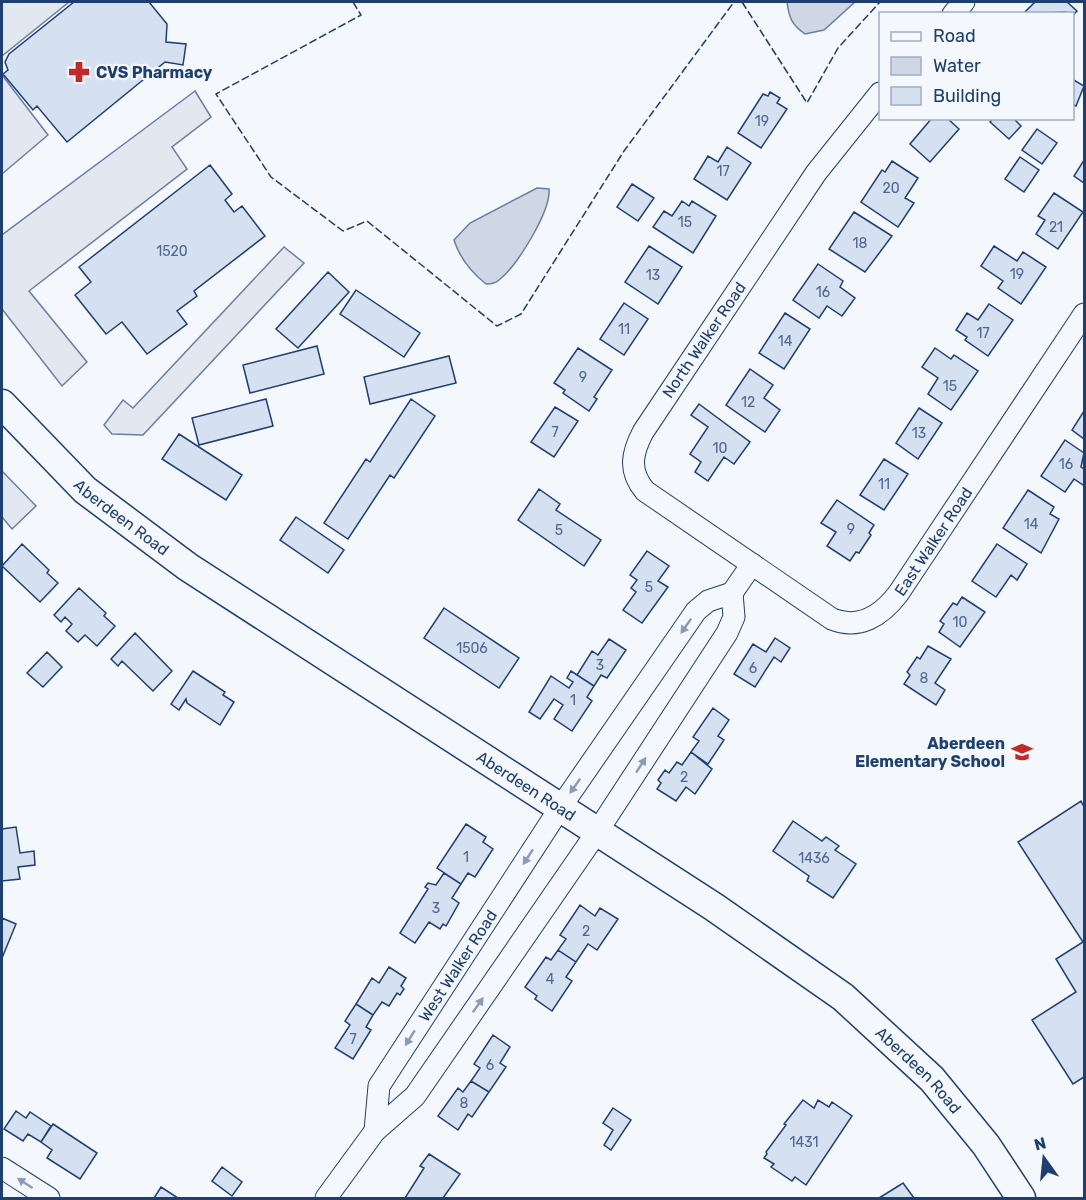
<svg xmlns="http://www.w3.org/2000/svg" width="1086" height="1200" font-family="Rubik,sans-serif">
	<style>
		.parking { fill: #e3e8f0; stroke: #687fa3; stroke-width: 1.5 }
		.water { fill: #cfd7e4; stroke: #687fa3; stroke-width: 1.5 }
		.building { fill: #d5e0f0; stroke: #1d3f73; stroke-width: 1.5 }
		.lines { fill: none; stroke-linecap: round; stroke-linejoin: round }
		.minor-casing { stroke: #1d3f73; stroke-width: 23 }
		.secondary-casing { stroke: #1d3f73; stroke-width: 31 }
		.minor { stroke: #f4f7fb; stroke-width: 21 }
		.secondary { stroke: #f4f7fb; stroke-width: 28 }
		.fence { stroke: #1d3f73; stroke-width: 1.5; stroke-dasharray: 8 3; stroke-linecap: butt }
		.oneway { fill: #889bb7 }
		.labels { text-anchor: middle; dominant-baseline: central; stroke-width: 4.5; stroke-linejoin: round; paint-order: stroke }
		.number-label { font-size: 14px; fill: #4b6792 }
		.poi-label { font-size: 16px; font-weight: bold; fill: #1d3f73; stroke: #f4f7fb; text-anchor: start }
		.street-label { font-size: 16px; fill: #1d3f73; stroke: #f4f7fb }
	</style>
	<rect width="100%" height="100%" fill="#f4f7fb"/>
	<!-- parking -->
	<path class="parking" d="M2 2H69L2 56Z
		M2 75 48 135 2 174Z
		M195 91 211 117 172 147 187 169 29 291 87 362 62 386 2 309V235Z
		M284 247 304 263 143 435 112 434 104 425 123 400 133 408Z
		M2 471 36 506 12 529 2 517Z"/>
	<!-- water -->
	<path class="water" d="M787 2H855L824 30 805 34C792 25 789 18 787 2Z
		M537 188 549 189C551 211 517 266 499 280 496 283 490 284 486 284 471 272 460 259 454 240L470 223Z"/>
	<!-- building -->
	<path class="building" d="M74 2H149L167 24 166 42 186 44 183 65 165 62 67 142 37 106 33 110 3 74 8 70 5 62 9 54Z
		M1035 2H1067L1077 11 1072 16V14L1065 12 1023 14Z
		M1072 79 1084 86 1076 106 1072 104Z
		M770 92 780 98 777 103 787 109 761 148 738 133 763 94 768 96Z
		M932 118H947L959 129 930 162 910 144Z
		M993 118H1013L1021 126 1009 139 990 122Z
		M1037 129 1057 143 1042 164 1022 150Z
		M727 147 751 163 727 200 694 179 708 156 718 162Z
		M1020 157 1039 170 1024 192 1005 179Z
		M1084 160V183L1074 176Z
		M892 161 918 178 905 198 914 203 898 227 861 202 882 170 885 172Z
		M210 165 232 194 225 200 234 212 242 206 265 236 194 291 197 296 177 311 187 324 147 354 122 322 106 334 75 295 91 282 79 267Z
		M632 184 654 198 638 221 617 207Z
		M1054 193 1083 212 1058 249 1036 234 1045 220 1038 216Z
		M682 201 689 206 692 201 716 216 693 253 653 227 664 211 672 216Z
		M854 212 892 236 865 272 829 249Z
		M649 246 682 267 658 304 625 282Z
		M994 246 1017 261 1023 252 1046 267 1021 304 998 288 1003 281 981 266Z
		M818 264 843 281 840 287 855 298 842 316 827 306 819 318 793 300Z
		M328 272 349 292 298 348 276 329Z
		M356 290 420 333 404 357 340 314Z
		M624 303 648 319 624 355 600 339Z
		M989 304 1013 320 988 356 965 340 967 337 956 330 967 313 978 320Z
		M785 313 810 329 784 369 759 353Z
		M317 346 324 374 250 393 243 365Z
		M578 348 612 370 594 397 597 399 589 411 563 393 565 390 554 383Z
		M935 348 951 359 954 355 978 371 951 410 928 394 938 378 922 367Z
		M449 356 456 383 370 404 364 377Z
		M750 369 773 385 764 398 780 410 765 432 726 405Z
		M266 399 273 426 199 445 192 418Z
		M411 399 435 416 394 478 390 475 348 539 324 523 366 459 370 462Z
		M699 404 750 442 734 464 724 457 708 481 695 472 701 462 690 454 708 427 691 415Z
		M555 407 578 421 554 457 531 442Z
		M919 408 942 423 918 459 896 443Z
		M1084 411V439L1072 430Z
		M179 434 242 475 226 500 162 459Z
		M1065 440 1084 453 1081 467 1084 469V483L1083 485 1074 479 1065 492 1041 476Z
		M884 459 908 474 884 510 860 495Z
		M539 489 560 504 556 510 601 540 584 566 518 520Z
		M1028 490 1054 507 1050 514 1059 519 1041 553 1003 528Z
		M837 500 874 525 869 533 871 535 859 553 856 552 850 561 827 546 836 532 821 523Z
		M296 517 344 550 328 573 280 540Z
		M22 544 49 570 47 573 58 583 40 602 2 566Z
		M997 544 1027 564 1017 580 1011 575 996 597 972 581Z
		M647 551 669 566 658 581 668 587 642 623 623 610 636 592 631 588 637 580 630 575Z
		M79 588 106 613 104 616 115 626 97 646 85 635 78 642 66 631 72 624 65 617 61 622 54 615Z
		M962 597 985 612 960 647 939 632 944 624 940 621 953 603 957 605Z
		M444 608 519 658 499 688 424 638Z
		M135 633 172 671 153 691 122 661 118 666 111 659Z
		M775 638 790 648 781 662 774 657 755 687 734 674 753 644 766 652Z
		M609 639 626 650 607 678 601 675 594 686 577 675 592 651 598 655Z
		M928 646 951 659 935 683 945 690 936 705 904 684 910 675 907 672 917 657 920 659Z
		M47 652 62 667 43 687 27 673Z
		M193 671 225 692 223 695 234 702 220 725 187 703 186 699 179 710 171 704Z
		M571 671 594 686 587 697 592 701 572 731 554 719 563 705 554 699 540 719 529 712 551 676 569 688 573 682 567 678Z
		M713 708 729 720 718 736 724 740 708 764 691 752 699 741 693 737Z
		M691 752 712 769 695 794 686 787 676 801 657 789 661 783 658 780 665 770 669 773 677 762 682 765Z
		M1081 801 1084 807V1077L1073 1084 1032 1020 1076 992 1056 959 1083 942 1018 842Z
		M793 821 822 841 826 837 839 846 835 850 856 864 833 898 807 881 809 876 773 851Z
		M466 824 486 837 483 842 493 849 475 877 468 873 461 884 437 868Z
		M16 827 20 853 34 851 35 865 18 867 20 879 2 881V829Z
		M444 873 461 884 452 898 459 903 446 926 443 924 440 929 429 922 415 943 400 933 428 889 425 887 428 883 436 885Z
		M580 905 595 916 600 908 618 919 597 950 588 944 576 962 558 950 566 939 560 935Z
		M2 918 16 924 2 958Z
		M558 950 576 962 566 977 572 981 552 1011 535 999 537 996 525 987 546 957 551 960Z
		M389 967 406 978 401 986 404 989 400 995 397 993 389 1006 382 1002 373 1015 356 1004 372 978 379 983Z
		M356 1004 373 1015 366 1027 371 1030 353 1059 335 1048 350 1025 345 1021Z
		M493 1035 510 1047 500 1063 506 1067 489 1092 471 1081 480 1068 474 1064Z
		M471 1081 489 1092 472 1117 468 1114 458 1130 438 1116 458 1088 463 1092Z
		M803 1100 814 1108 818 1100 829 1107 832 1102 852 1116 806 1185 795 1177 792 1181 771 1167 774 1164 764 1158 767 1154 766 1152 786 1125 784 1124Z
		M613 1108 631 1120 611 1150 604 1145 613 1130 603 1123Z
		M16 1111 26 1118 30 1112 51 1126 41 1142 28 1134 23 1141 4 1129Z
		M53 1124 97 1153 80 1179 47 1158 52 1150 41 1142Z
		M429 1154 460 1174 443 1198H405L424 1168 420 1166Z
		M222 1167 242 1182 232 1196 212 1181Z
		M903 1183 914 1198H879L900 1185Z
		M161 1187 178 1198H154Z"/>
	<g class="lines">
		<defs>
			<g id="minor">
				<path d="M953 14 964 2"/>
				<path id="s1" d="M880 93 816 173 643 432C632 453 628 471 645 491L832 619C859 630 881 616 898 594L1084 314"/>
				<path id="s2" d="M375 1131 379 1086 560 808 696 611 708 601 732 593 752 564"/>
				<path d="M2 1168 49 1198"/>
				<path d="M326 1198 375 1131 415 1096 597 832 727 633 734 617 732 593"/>
			</g>
			<g id="secondary">
				<path id="s3" d="M2 404 85 490 188 567 714 907 843 997 932 1079 986 1145 1021 1198"/>
			</g>
		</defs>
		<!-- minor casing -->
		<use href="#minor" class="minor-casing"/>
		<!-- secondary casing -->
		<use href="#secondary" class="secondary-casing"/>
		<!-- minor -->
		<use href="#minor" class="minor"/>
		<!-- secondary -->
		<use href="#secondary" class="secondary"/>
		<!-- fence -->
		<path class="fence" d="M353 2 361 15 216 94 271 177 343 231 367 221 497 326 521 314 624 151 734 2
			M742 2 807 103 838 48 880 2"/>
	</g>
	<!-- one-way arrows -->
	<defs><path id="oneway-solid" d="M-6-.8H1V-3.2L6.5 0L1 3.2V.8H-6Z" transform="scale(1.5)"/></defs>
	<g class="oneway">
		<use href="#oneway-solid" transform="translate(686 626) rotate(125)"/>
		<use href="#oneway-solid" transform="translate(641 765) rotate(-57)"/>
		<use href="#oneway-solid" transform="translate(575 786) rotate(125)"/>
		<use href="#oneway-solid" transform="translate(528 857) rotate(123)"/>
		<use href="#oneway-solid" transform="translate(478 1005) rotate(-55)"/>
		<use href="#oneway-solid" transform="translate(410 1038) rotate(122)"/>
		<use href="#oneway-solid" transform="translate(25 1183) rotate(-147)"/>
	</g>
	<!-- icons -->
	<defs>
		<symbol id="pharmacy-bare" viewBox="-9 -9 18 18"><path d="M-2-6h4v4h4v4h-4v4h-4v-4h-4v-4h4Z" fill="#c62828" stroke="#f4f7fb" stroke-width="2.5" paint-order="stroke"/></symbol>
		<symbol id="school-bare" viewBox="-9 -9 18 18"><path d="M0-5L7-2L0 1L-7-2ZM-4 1L0 2.5L4 1V4Q0 6-4 4Z" fill="#c62828" stroke="#f4f7fb" stroke-width="2.5" paint-order="stroke"/></symbol>
	</defs>
	<g fill-rule="evenodd">
		<use href="#pharmacy-bare" x="64" y="57" width="30" height="30"/>
		<use href="#school-bare" x="1007" y="737" width="30" height="30"/>
	</g>
	<g class="labels">
		<!-- number labels -->
		<g class="number-label">
			<text x="762" y="121">19</text>
			<text x="723" y="171">17</text>
			<text x="891" y="188">20</text>
			<text x="685" y="222">15</text>
			<text x="1056" y="227">21</text>
			<text x="860" y="243">18</text>
			<text x="172" y="251">1520</text>
			<text x="1017" y="274">19</text>
			<text x="653" y="275">13</text>
			<text x="823" y="292">16</text>
			<text x="624" y="329">11</text>
			<text x="983" y="333">17</text>
			<text x="785" y="341">14</text>
			<text x="583" y="377">9</text>
			<text x="950" y="386">15</text>
			<text x="748" y="402">12</text>
			<text x="555" y="432">7</text>
			<text x="919" y="433">13</text>
			<text x="720" y="448">10</text>
			<text x="1066" y="464">16</text>
			<text x="884" y="484">11</text>
			<text x="1031" y="524">14</text>
			<text x="851" y="529">9</text>
			<text x="559" y="530">5</text>
			<text x="649" y="587">5</text>
			<text x="960" y="622">10</text>
			<text x="472" y="648">1506</text>
			<text x="600" y="665">3</text>
			<text x="753" y="668">6</text>
			<text x="924" y="678">8</text>
			<text x="573" y="700">1</text>
			<text x="684" y="777">2</text>
			<text x="466" y="857">1</text>
			<text x="814" y="858">1436</text>
			<text x="436" y="908">3</text>
			<text x="586" y="931">2</text>
			<text x="550" y="979">4</text>
			<text x="353" y="1039">7</text>
			<text x="490" y="1065">6</text>
			<text x="464" y="1103">8</text>
			<text x="804" y="1142">1431</text>
		</g>
		<!-- poi labels -->
		<g class="poi-label">
			<text x="96" y="72">CVS Pharmacy</text>
			<text x="1005" y="743" text-anchor="end">Aberdeen<tspan x="1005" dy="18">Elementary School</tspan></text>
		</g>
		<!-- street labels -->
		<g class="street-label">
			<text transform="translate(704 340) rotate(-56)">North Walker Road</text>
			<text stroke="none"><textPath href="#s3" startOffset="165">Aberdeen Road</textPath></text>
			<text stroke="none"><textPath href="#s1" startOffset="844">East Walker Road</textPath></text>
			<text stroke="none"><textPath href="#s3" startOffset="651">Aberdeen Road</textPath></text>
			<text stroke="none"><textPath href="#s2" startOffset="189">West Walker Road</textPath></text>
			<text stroke="none"><textPath href="#s3" startOffset="1137">Aberdeen Road</textPath></text>
		</g>
	</g>
	<!-- border -->
	<rect width="1086" height="1200" fill="none" stroke="#1d3f73" stroke-width="6"/>
	<!-- legend -->
	<rect x="879" y="12" width="195" height="108" fill="#f4f7fb" stroke="#9eadc5" stroke-width="1.5"/>
	<rect x="891" y="32" width="30" height="9" fill="#f4f7fb" stroke="#9eadc5" stroke-width="1.5"/>
	<text x="933" y="42" font-size="18" fill="#1d3f73">Road</text>
	<rect x="891" y="57" width="30" height="18" fill="#cfd7e4" stroke="#9eadc5" stroke-width="1.5"/>
	<text x="933" y="72" font-size="18" fill="#1d3f73">Water</text>
	<rect x="891" y="87" width="30" height="18" fill="#d5e0f0" stroke="#9eadc5" stroke-width="1.5"/>
	<text x="933" y="102" font-size="18" fill="#1d3f73">Building</text>
	<!-- north arrow -->
	<g transform="translate(1044 1158) rotate(345)" stroke="#f4f7fb" stroke-width="4.5" paint-order="stroke">
	<path d="M0-4.5L10 22L0 15L-10 22Z" fill="#1d3f73"/>
	<text y="-9" font-size="16" font-weight="bold" text-anchor="middle" fill="#1d3f73">N</text>
	</g>
</svg>
